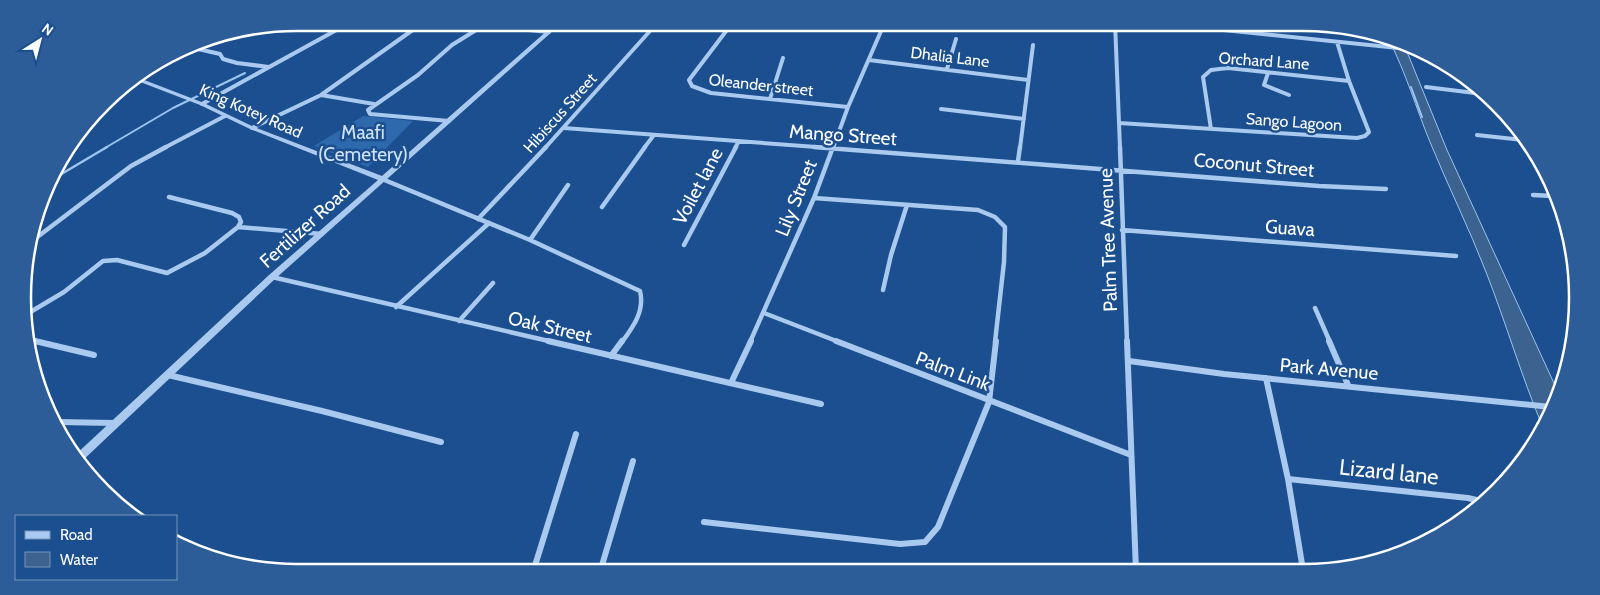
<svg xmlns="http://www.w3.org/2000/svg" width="1600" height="595" font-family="Cabin,sans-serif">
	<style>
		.green { fill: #2e69ad }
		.water { fill: #3c6290; stroke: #9cc4f0 }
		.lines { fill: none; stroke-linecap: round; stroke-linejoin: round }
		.stream-far1 { stroke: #9cc4f0; stroke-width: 2 }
		.stream { stroke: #9cc4f0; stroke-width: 2.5 }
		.minor-far2 { stroke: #a9c9ee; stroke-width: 4 }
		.minor-far1 { stroke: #a9c9ee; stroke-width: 4.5 }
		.minor { stroke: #a9c9ee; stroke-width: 6 }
		.tertiary { fill: #a9c9ee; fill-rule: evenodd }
		.labels { text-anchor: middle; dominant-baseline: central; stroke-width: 5; stroke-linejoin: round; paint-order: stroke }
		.far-street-label { font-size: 16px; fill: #fff; stroke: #1b4f8f }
		.park-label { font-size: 19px; fill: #cfe3fa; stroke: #1b4f8f }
		.street-label { font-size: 19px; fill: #fff; stroke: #1b4f8f }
		.near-street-label { font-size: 22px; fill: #fff; stroke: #1b4f8f }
		.rim { fill: none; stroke: #fff; stroke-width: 2.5 }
	</style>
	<rect width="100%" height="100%" fill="#1b4f8f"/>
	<!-- green -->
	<path class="green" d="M363 116 413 121 368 167 314 146Z"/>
	<!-- water -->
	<path class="water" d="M1389 40 1405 47 1447 150 1558 392 1542 425C1521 375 1506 323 1486 272 1469 228 1448 186 1430 142 1416 108 1406 73 1389 40Z"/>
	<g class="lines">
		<!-- stream-far1 -->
		<path class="stream-far1" d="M1411 87 1422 117
			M105 148 173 108 245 73"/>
		<!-- stream -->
		<path class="stream" d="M53 179 107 147"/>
		<!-- minor-far2 -->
		<path class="minor-far2" d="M447 22 549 32
			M733 22 689 80 692 86 711 93 848 107
			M834 22 883 28
			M1115 22 1120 148
			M1146 22 1408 49
			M198 49 220 54 223 59 237 63 269 67
			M869 60 1028 80
			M947 69 956 39
			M1268 73 1264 85 1289 95
			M1426 87 1483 94
			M321 95 374 104
			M770 99 783 58
			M202 104 351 22
			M941 109 1024 119
			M449 121 370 114 368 110 418 75 452 45 489 22
			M1119 123 1357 138 1365 136 1369 132 1349 81 1337 42
			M252 128 321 95 424 22
			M564 128 830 148
			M1211 129 1203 77 1211 70 1228 68 1349 81
			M1477 135 1523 140
			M164 148 225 116
			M545 148 658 22
			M644 148 654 135
			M735 148 739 141
			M833 148 848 107 885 22
			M1020 148 1033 45"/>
		<!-- minor-far1 -->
		<path class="minor-far1" d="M814 147 1319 186 1386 189
			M1120 147 1127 342
			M1018 161 1020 147
			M382 179 530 240 640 291C645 311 633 327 622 342
			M1533 195 1553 196
			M169 197 232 213 239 217 241 222 238 227 322 234
			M814 198 978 210 995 217 1005 227 1004 262 995 342
			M602 207 645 147
			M478 219 546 147
			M1122 230 1456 256
			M530 240 568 185
			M32 241 131 166 166 147
			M684 245 736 147
			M272 277 553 342
			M883 290 891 255 907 205
			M396 307 489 223
			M1315 308 1330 342
			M764 313 839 342
			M27 314 64 292 103 261 117 260 167 273 205 253 238 227
			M459 321 493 283
			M27 339 40 342
			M750 342 814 198 833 147"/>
		<!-- minor -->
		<path class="minor" d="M35 341 94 355
			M548 341 821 404
			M836 341 1131 455
			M1127 341 1136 571
			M1329 341 1348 385
			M611 356 622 341
			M1129 361 1224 374 1551 407
			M168 375 322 411 441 442
			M1266 378 1288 479 1303 570
			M731 383 751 341
			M57 422 114 423
			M1288 479 1468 498 1485 502
			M704 522 900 544 925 542 938 527 989 402 996 341
			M533 572 576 434
			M600 572 633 461"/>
		<!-- tertiary -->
		<path class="tertiary" d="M557 22H563L275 279 81 462 74 456 269 275 378 180 250 129 200 105 135 80 139 78 204 103 254 127 382 176Z"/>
	</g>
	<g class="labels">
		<!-- far-street labels -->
		<g class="far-street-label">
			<text transform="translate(950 57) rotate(7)">Dhalia Lane</text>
			<text transform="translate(1264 61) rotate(4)">Orchard Lane</text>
			<text transform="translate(761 85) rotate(6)">Oleander street</text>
			<text transform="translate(251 111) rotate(24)">King Kotey Road</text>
			<text transform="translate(560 113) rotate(-48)">Hibiscus Street</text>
			<text transform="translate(1294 122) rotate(4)">Sango Lagoon</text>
		</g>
		<!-- park labels -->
		<g class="park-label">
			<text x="363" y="132">Maafi<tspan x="363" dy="22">(Cemetery)</tspan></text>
		</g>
		<!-- street labels -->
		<g class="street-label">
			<text transform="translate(843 135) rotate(4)">Mango Street</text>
			<text transform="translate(1254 165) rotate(5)">Coconut Street</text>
			<text transform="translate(698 186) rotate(-62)">Voilet lane</text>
			<text transform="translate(796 198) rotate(-68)">Lily Street</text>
			<text transform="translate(305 226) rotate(-42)">Fertilizer Road</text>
			<text transform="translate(1290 228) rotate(4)">Guava</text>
			<text transform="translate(1108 240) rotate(-92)">Palm Tree Avenue</text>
			<text transform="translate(550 327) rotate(13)">Oak Street</text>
			<text transform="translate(1329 369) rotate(5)">Park Avenue</text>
			<text transform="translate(953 371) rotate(21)">Palm Link</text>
		</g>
		<!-- near-street labels -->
		<g class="near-street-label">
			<text transform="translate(1389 472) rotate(6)">Lizard lane</text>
		</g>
	</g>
	<!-- crop -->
	<path d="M0 0H1600V595H0ZM297 31H1303A266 266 0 0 1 1569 297V298A266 266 0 0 1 1303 564H297A266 266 0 0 1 31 298V297A266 266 0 0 1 297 31Z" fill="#2d5d98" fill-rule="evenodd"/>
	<path class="rim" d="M297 31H1303A266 266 0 0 1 1569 297V298A266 266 0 0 1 1303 564H297A266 266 0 0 1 31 298V297A266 266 0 0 1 297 31Z"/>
	<!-- legend -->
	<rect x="15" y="515" width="162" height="65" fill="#1b4f8f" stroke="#7695bc"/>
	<rect x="25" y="531" width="25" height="8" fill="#a9c9ee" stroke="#7695bc"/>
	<text x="60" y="540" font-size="15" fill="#ffffff">Road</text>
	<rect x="25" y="552" width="25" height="15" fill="#3c6290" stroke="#7695bc"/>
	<text x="60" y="565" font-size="15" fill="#ffffff">Water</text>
	<!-- north arrow -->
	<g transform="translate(40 40) rotate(36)" stroke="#1b4f8f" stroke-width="4" paint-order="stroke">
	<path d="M0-4L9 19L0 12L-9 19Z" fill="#ffffff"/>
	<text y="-8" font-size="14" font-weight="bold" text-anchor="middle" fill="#ffffff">N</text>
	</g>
</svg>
